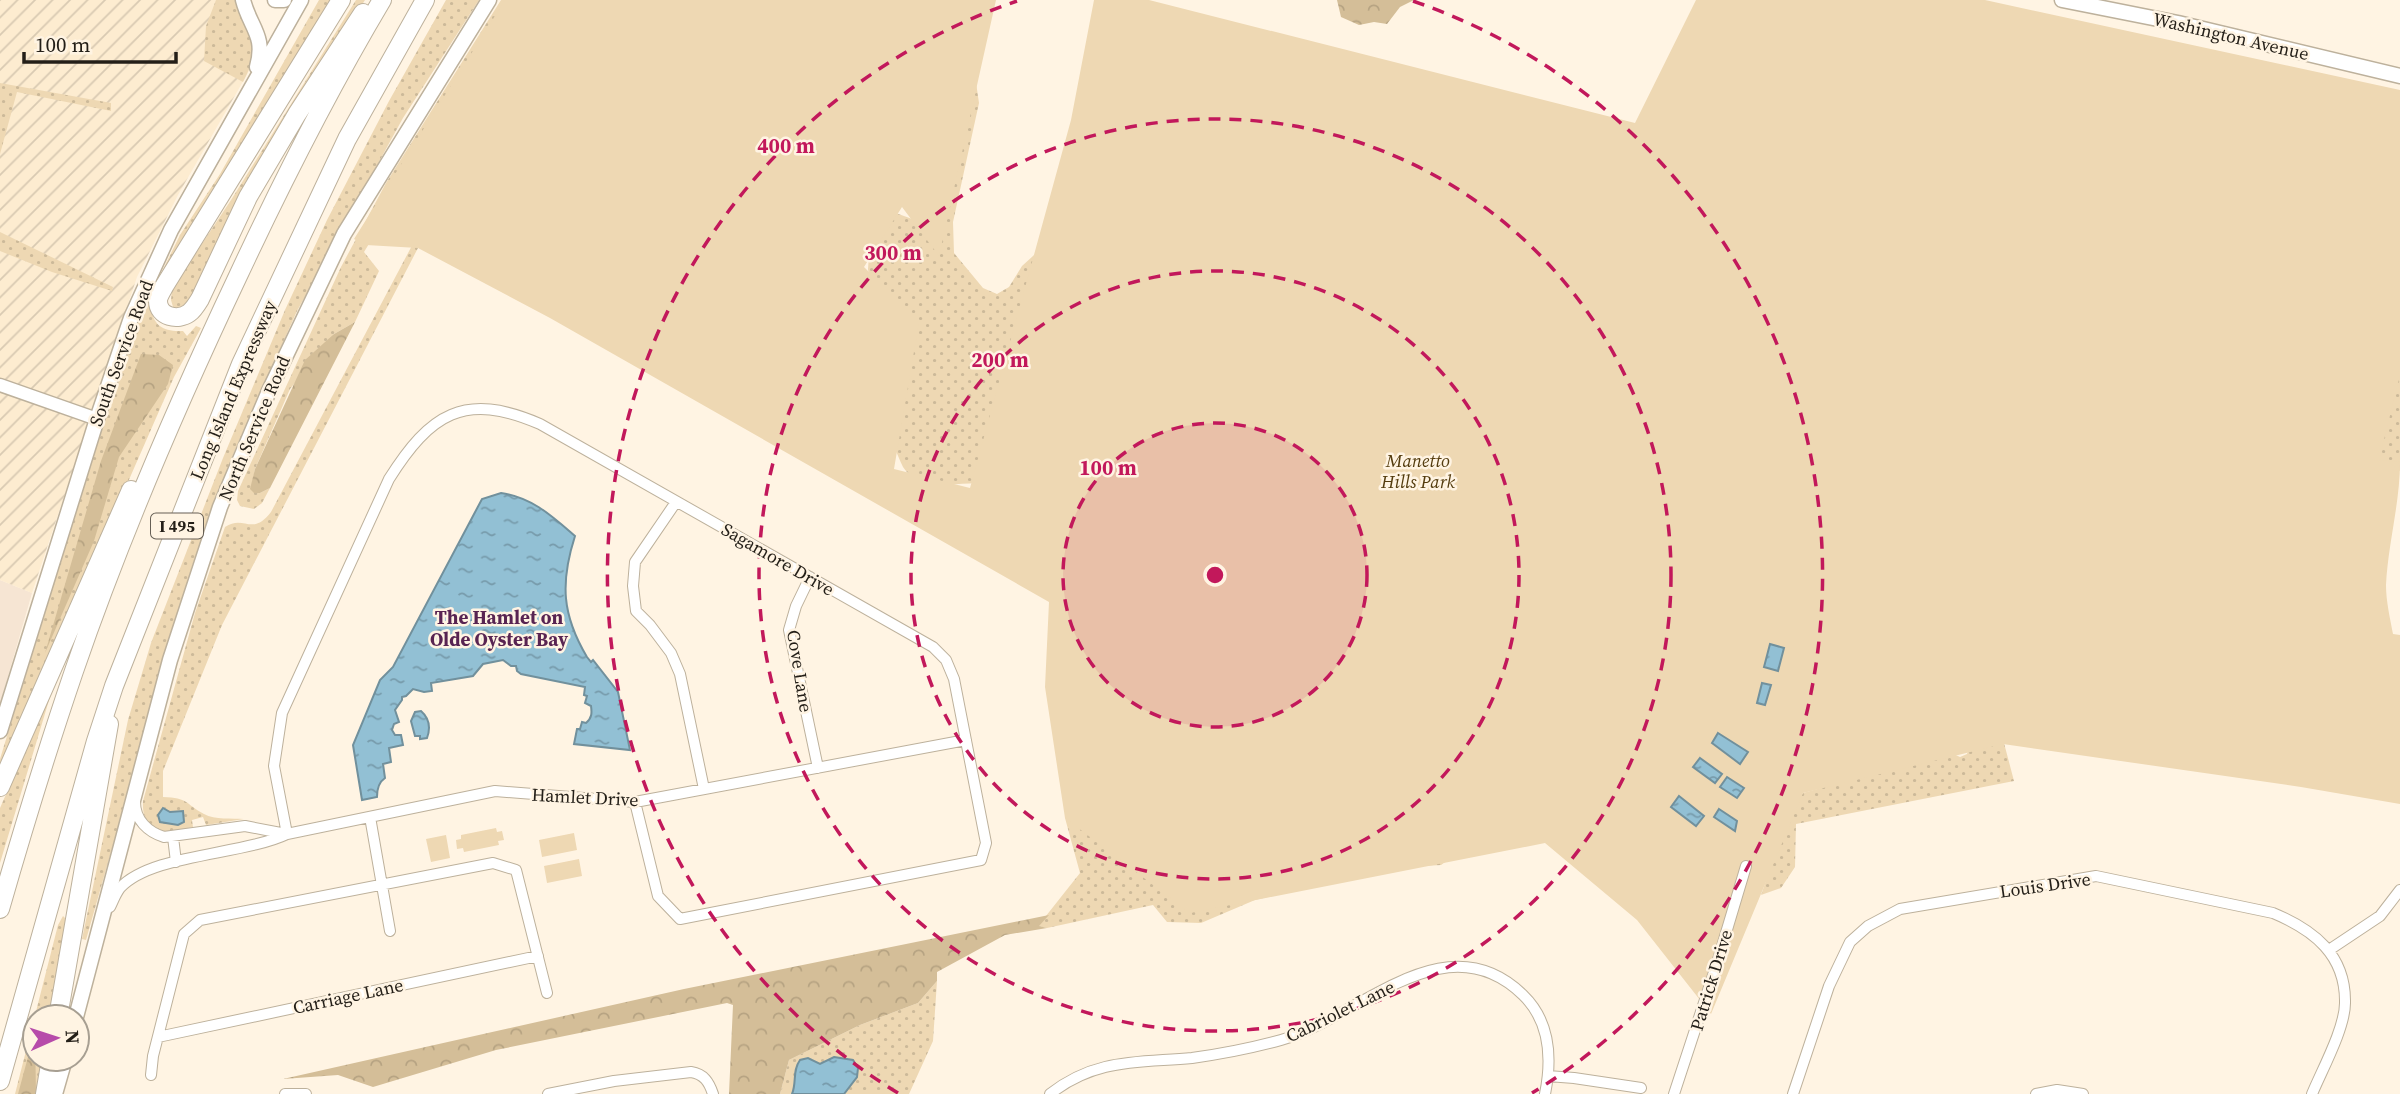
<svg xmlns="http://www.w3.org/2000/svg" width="2400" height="1094" font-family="'Source Serif 4',serif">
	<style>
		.commercial { fill: #f6e5d3 }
		.industrial { fill: url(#industrial-furrows) }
		.grass { fill: url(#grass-dots) }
		.forest { fill: url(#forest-crowns) }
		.park { fill: #eed8b3 }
		.water { fill: url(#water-ripples); stroke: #71909c; stroke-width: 2 }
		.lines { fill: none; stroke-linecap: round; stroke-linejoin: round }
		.minor-casing { stroke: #bdb19c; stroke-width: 12 }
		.tertiary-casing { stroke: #bdb19c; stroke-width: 15 }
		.secondary-casing { stroke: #bdb19c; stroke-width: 17 }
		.motorway-casing { stroke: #bdb19c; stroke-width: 20 }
		.minor { stroke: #fff; stroke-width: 10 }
		.tertiary { stroke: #fff; stroke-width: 12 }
		.secondary { stroke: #fff; stroke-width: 14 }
		.motorway { stroke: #fff; stroke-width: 18 }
		.ring { fill: none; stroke: #c2185b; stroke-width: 3.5; stroke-dasharray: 12 9 }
		.labels { text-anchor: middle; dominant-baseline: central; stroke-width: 5; stroke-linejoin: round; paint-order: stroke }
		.shield { fill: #fff4e3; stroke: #665f55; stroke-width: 2 }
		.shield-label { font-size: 16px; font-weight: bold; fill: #241f18 }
		.street-label { font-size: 18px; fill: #241f18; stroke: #fff4e3 }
		.park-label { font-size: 18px; font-style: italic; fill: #543c0e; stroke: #fff4e3 }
		.neighbourhood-label { font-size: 19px; font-weight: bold; fill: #582452; stroke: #fff4e3 }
		.centre { fill: #c2185b; stroke: #fff4e3; stroke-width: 3.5 }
		.ring-label { font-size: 21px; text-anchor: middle; font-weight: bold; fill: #c2185b; stroke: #fff4e3; stroke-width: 5; stroke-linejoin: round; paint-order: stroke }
	</style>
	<defs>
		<pattern id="industrial-furrows" width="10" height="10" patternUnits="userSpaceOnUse" patternTransform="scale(1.75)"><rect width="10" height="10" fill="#fdecd0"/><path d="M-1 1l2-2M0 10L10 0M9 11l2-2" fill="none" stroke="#d9cab2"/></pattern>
		<pattern id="grass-dots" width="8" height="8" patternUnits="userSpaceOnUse" patternTransform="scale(1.75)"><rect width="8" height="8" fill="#eed8b3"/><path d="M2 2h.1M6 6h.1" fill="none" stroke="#ccb999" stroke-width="1.8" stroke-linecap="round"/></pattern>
		<pattern id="forest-crowns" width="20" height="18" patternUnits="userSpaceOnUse" patternTransform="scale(1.75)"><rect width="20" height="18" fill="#d4be98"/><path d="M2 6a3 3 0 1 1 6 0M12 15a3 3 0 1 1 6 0" fill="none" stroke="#b6a382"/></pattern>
		<pattern id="water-ripples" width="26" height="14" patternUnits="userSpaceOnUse" patternTransform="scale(1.75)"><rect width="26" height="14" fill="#92c0d4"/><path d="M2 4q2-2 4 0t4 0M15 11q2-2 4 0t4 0" fill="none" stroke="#779bab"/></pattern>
	</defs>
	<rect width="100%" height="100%" fill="#fff4e3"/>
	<!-- commercial -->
	<path class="commercial" d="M0 580 32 593 0 704Z"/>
	<!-- industrial -->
	<path class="industrial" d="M0 0H236L238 9 253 31V64L178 195 137 277 32 593 0 580Z"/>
	<!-- grass -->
	<path class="grass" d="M216 0H236C239 12 247 18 252 29 259 47 251 67 243 82L204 61 206 26Z
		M319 0H337L151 305C152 326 164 332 183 331L187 336 196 326 201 328 174 377 0 774V759L107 408 134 328 180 235 220 174Z
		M356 0H365L279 132 195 296 180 310 173 307 171 300 172 289 231 200Z
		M446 0H479L403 118 297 311 232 457 192 566 86 940 82 939 128 720 151 643 223 458 285 310 327 220 389 101Z
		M501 0H518L364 252 379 271 355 322 334 334 290 389 255 469 251 489 260 493 270 488 262 503 254 509 240 506 237 500 238 491 341 267 386 183Z
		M972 55 979 103 953 222 954 253 983 288 997 294 1009 287 1022 266 1044 246 976 483C954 484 918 490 903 467 900 461 897 453 894 447L868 269 870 241 893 212 915 220Z
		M0 83 111 103V111L17 92 0 154Z
		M0 232 113 287 112 291 52 272 0 251Z
		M416 238 418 248 222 625 163 771V797C189 798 184 803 204 814 215 820 232 818 244 819L206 825 203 817 192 820 193 827 163 833C148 824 142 819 143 801L195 613 225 527C244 514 252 537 271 512Z
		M2400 316V471L2374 466Z
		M53 687 0 863V808Z
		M1994 705 2014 781 1796 824 1795 867 1781 888 1761 895 1790 812 1803 793 1949 752 1960 757 1967 754 1974 733Z
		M1065 818 1476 840 1441 865 1392 868 1255 900 1201 923 1167 922 1153 905 1047 928 1038 926 1080 873Z
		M63 916 66 919 67 930 53 1017H35V1059H46L41 1094H15L58 925Z
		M937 981 933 1041 909 1094H844L857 1077 853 1060C835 1055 834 1061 819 1064 812 1065 803 1064 796 1065L795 1088 792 1094H780L789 1060 860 1025 918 1003Z"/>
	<!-- forest -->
	<path class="forest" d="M1337 0H1414L1400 7 1387 24 1374 22 1359 25 1341 17Z
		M355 322 270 488 260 493H254L250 489 255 469 305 360 334 334Z
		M141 354 159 355 173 365 168 384 119 457 94 541 45 653 101 461Z
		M1049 915 1039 926 1047 928 1005 935 937 972V981L918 1003 860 1025 789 1060 780 1094H729L733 1005 727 1003 496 1050 373 1087 338 1075 283 1079 684 989Z
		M35 1031 36 1094H18Z"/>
	<!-- park -->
	<path class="park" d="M505 0H996L939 256 902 207 864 267 919 322 894 469 970 488 1071 120 1094 0H1149L1635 123 1696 0H1985L2400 90V375L2379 460 2400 462C2400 503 2388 544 2386 585 2386 601 2390 618 2393 634L2400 635V804L2301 787 2003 744 1803 793 1711 1014 1637 920 1545 843 1190 913 1065 818 1045 687 1049 602 550 318 418 248 366 245 354 239Z
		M496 828 497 832 502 831 504 840 498 841 499 845 464 852 463 848 457 849 456 840 461 839V835Z
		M574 833 577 850 542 857 539 840Z
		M446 835 450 858 431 862 426 839Z
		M579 859 582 876 547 883 544 866Z"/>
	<!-- water -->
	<path class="water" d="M501 493C532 497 553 517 575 536 560 583 562 615 587 657L591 662 593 660 618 692 630 750 574 744 577 729H580L582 722 586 723C592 718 592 713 591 706L585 703 587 696 584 695 585 687 521 674 517 671 516 666H511L503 660 483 664 473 676 431 683 432 691 424 692 413 689 406 696 402 697V700L395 710 399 722 394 724 392 730 395 735H401L403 745 389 748 391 762 383 764 385 778C379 782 377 790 377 797L362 800 353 745 380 680 393 667 482 499Z
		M1770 644 1784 648 1778 671 1764 667Z
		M1762 683 1771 685 1765 705 1757 703Z
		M421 711C429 718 431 727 427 738L420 739V736H415L411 721 415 712Z
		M1718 733 1748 752 1740 764 1712 743Z
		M1700 758 1722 774 1715 783 1693 767Z
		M1727 777 1744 788 1737 798 1720 787Z
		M1679 796 1704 816 1696 826 1671 807Z
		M163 808 170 812 183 811 184 822 178 825 160 822 158 815Z
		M1719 809 1737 821 1735 831 1714 817Z
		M834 1057 853 1060 858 1068 857 1077 844 1094H792C797 1082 792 1071 800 1060L808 1058 820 1064Z"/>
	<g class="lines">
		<defs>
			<path id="minor" d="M676 502 635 562 633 586 636 611 650 625 671 653 680 674 704 789
				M810 577 796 606 789 630 818 768
				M135 802C135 820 148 832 164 837L245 826 286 834
				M370 817 390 931
				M287 834 274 766 282 713 389 479C430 414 464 391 540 424L933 647 946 660 954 679 986 843 981 860 680 919 658 896 635 802
				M173 837 176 862
				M110 907C113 901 116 893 120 888 151 854 243 855 287 834L495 791 635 802 966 740
				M2329 950 2380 916 2400 890
				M158 1037 538 956
				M151 1075 153 1056 184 934 200 920 493 863 516 870 547 993
				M1548 1076 1574 1078 1641 1088
				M285 1094H306
				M548 1094 614 1081 691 1072C704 1074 709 1082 713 1094
				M1050 1094C1096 1058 1138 1063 1192 1058 1221 1054 1252 1048 1281 1040 1359 1018 1445 919 1523 995 1551 1022 1552 1059 1545 1094
				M1674 1094 1717 963 1746 866
				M1793 1094 1829 986 1850 942 1868 926 1900 909 2096 876 2273 913C2314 930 2346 955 2345 1003 2345 1028 2322 1070 2312 1094
				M2036 1094 2057 1090 2083 1094"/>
			<path id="tertiary" d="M0 385 97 419"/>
			<path id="secondary" d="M243 0C250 28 266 35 257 67
				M275 0H284
				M2062 0 2178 23 2400 76
				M0 731 97 419 131 318 171 230 301 0
				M76 1017 170 660 220 507 269 391 344 234 489 0
				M55 1094 65 1059"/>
			<path id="motorway" d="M341 0 165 285C163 289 158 296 158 301 158 317 178 321 189 313 193 310 197 304 200 299L248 197 297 114 363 13
				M0 787 131 490
				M0 909C23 829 47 750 74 671 120 537 177 405 238 276 282 182 329 89 382 0
				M58 1017 109 724
				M0 1081 96 741 114 686 241 364 347 139 425 0
				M45 1094 51 1059"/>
		</defs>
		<!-- minor casing -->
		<use href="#minor" class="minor-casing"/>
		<!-- tertiary casing -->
		<use href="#tertiary" class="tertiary-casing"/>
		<!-- secondary casing -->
		<use href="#secondary" class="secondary-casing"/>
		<!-- motorway casing -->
		<use href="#motorway" class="motorway-casing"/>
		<!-- minor -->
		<use href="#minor" class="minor"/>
		<!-- tertiary -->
		<use href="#tertiary" class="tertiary"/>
		<!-- secondary -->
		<use href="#secondary" class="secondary"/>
		<!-- motorway -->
		<use href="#motorway" class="motorway"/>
	</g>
	<!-- distance rings -->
	<circle cx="1215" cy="575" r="152" fill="#c2185b" fill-opacity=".12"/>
	<g class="ring">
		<circle cx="1215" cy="575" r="152"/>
		<circle cx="1215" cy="575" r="304"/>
		<circle cx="1215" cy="575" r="456"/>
		<path d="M898 1093A607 607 0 0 1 1017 1M1413 1A607 607 0 0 1 1532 1093"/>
	</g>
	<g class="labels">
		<!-- shield labels -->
		<rect class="shield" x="151" y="513.5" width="52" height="25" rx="5"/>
		<g class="shield-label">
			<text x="177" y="526">I 495</text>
		</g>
		<!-- street labels -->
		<g class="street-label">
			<text transform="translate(2231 36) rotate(13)">Washington Avenue</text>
			<text transform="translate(121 353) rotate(-70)">South Service Road</text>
			<text transform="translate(233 390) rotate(-67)">Long Island Expressway</text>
			<text transform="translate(254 428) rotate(-67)">North Service Road</text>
			<text transform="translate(778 559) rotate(30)">Sagamore Drive</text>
			<text transform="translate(800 671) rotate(81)">Cove Lane</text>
			<text transform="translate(585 797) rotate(3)">Hamlet Drive</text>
			<text transform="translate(2045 885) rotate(-8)">Louis Drive</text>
			<text transform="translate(1711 980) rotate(-73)">Patrick Drive</text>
			<text transform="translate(348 996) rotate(-12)">Carriage Lane</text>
			<text transform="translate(1340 1011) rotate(-26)">Cabriolet Lane</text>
		</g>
		<!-- park labels -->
		<g class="park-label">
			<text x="1418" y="460">Manetto<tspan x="1418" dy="21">Hills Park</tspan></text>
		</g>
		<!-- neighbourhood labels -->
		<g class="neighbourhood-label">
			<text x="499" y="617">The Hamlet on<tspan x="499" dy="22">Olde Oyster Bay</tspan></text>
		</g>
	</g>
	<circle cx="1215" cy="575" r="10" class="centre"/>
	<g class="ring-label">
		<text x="786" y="153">400 m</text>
		<text x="893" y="260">300 m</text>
		<text x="1000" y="367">200 m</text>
		<text x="1108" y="475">100 m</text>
	</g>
	<!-- north arrow -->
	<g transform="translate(56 1038) rotate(87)"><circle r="33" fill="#fff4e3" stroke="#a79f92" stroke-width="2"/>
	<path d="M0-5L12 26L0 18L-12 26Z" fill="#b74baa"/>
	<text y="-10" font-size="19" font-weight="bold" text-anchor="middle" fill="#241f18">N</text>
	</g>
	<!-- scale -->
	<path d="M24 52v10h152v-10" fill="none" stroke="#241f18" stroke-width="3.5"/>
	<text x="35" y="52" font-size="21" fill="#241f18" stroke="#fff4e3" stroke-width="5" paint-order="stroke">100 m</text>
</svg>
